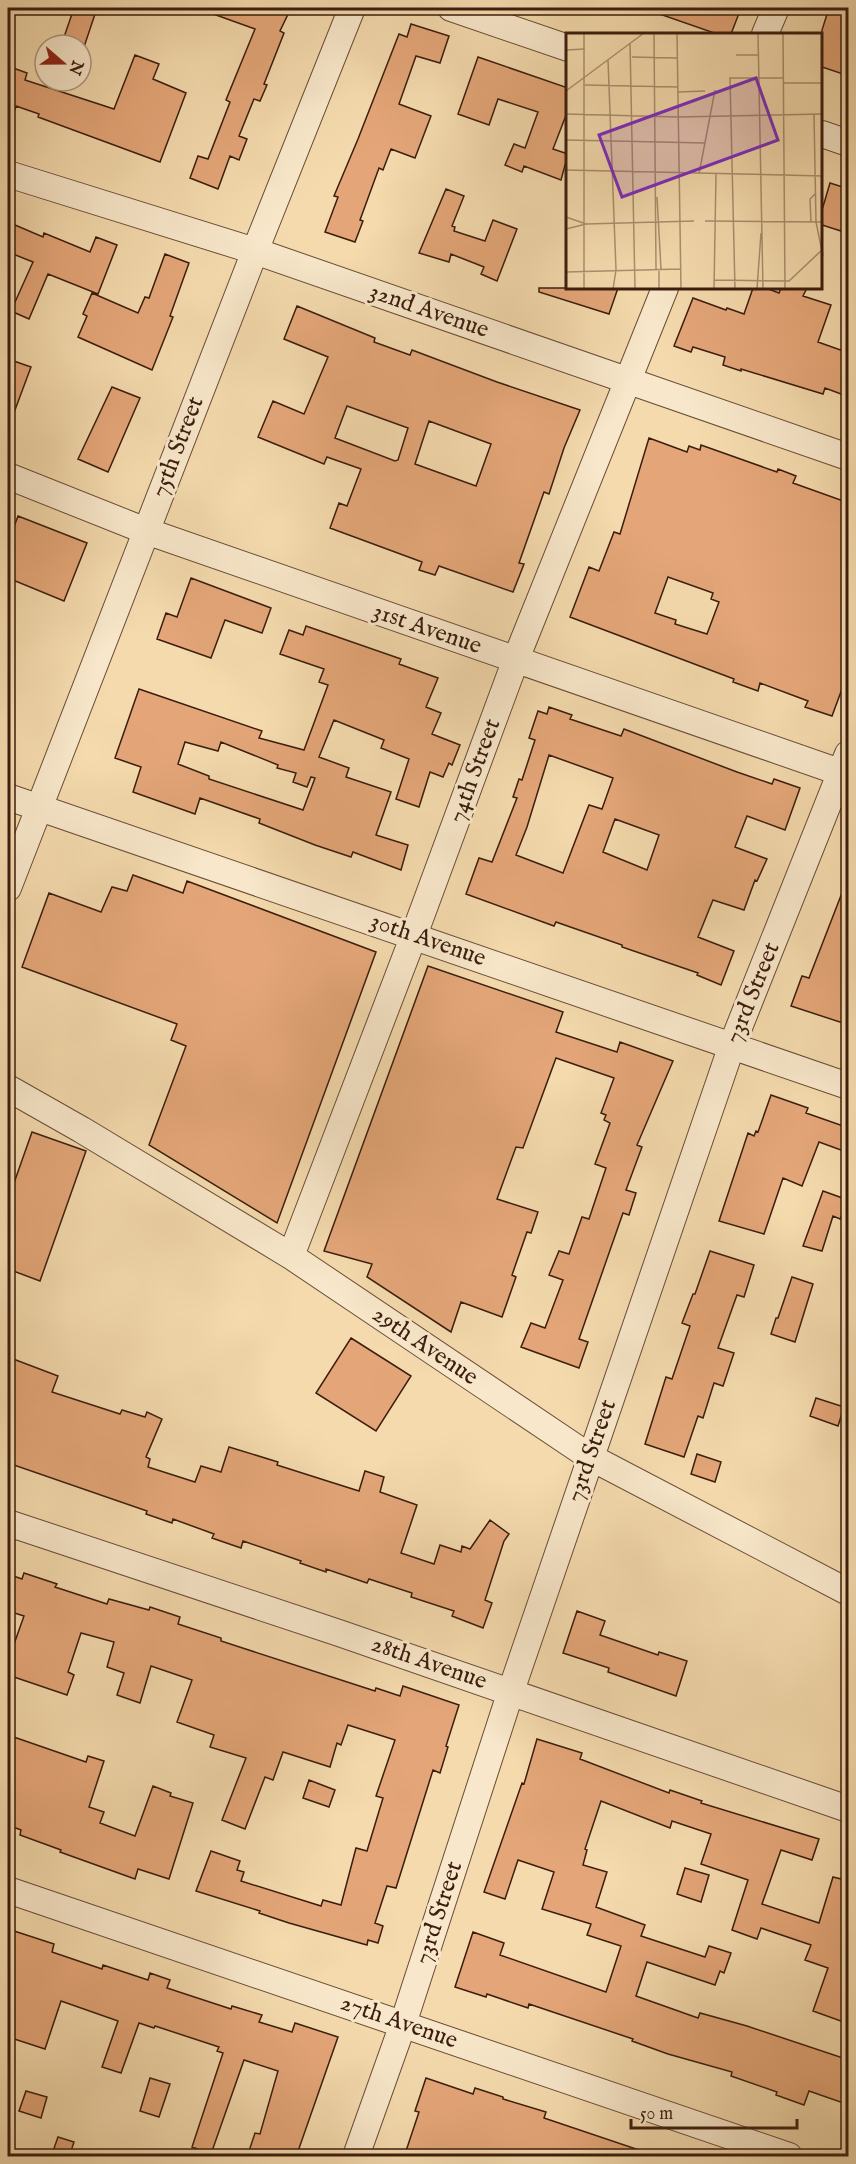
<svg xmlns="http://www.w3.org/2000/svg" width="856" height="2164" font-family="'IM FELL English',serif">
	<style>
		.building { fill: #e4a678; stroke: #3b1d0f; stroke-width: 1.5; fill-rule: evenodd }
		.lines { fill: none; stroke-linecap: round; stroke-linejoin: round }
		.minor-casing { stroke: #694c36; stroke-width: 28 }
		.minor { stroke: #f8e7ca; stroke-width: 26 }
		.labels { text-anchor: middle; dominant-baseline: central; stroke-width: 6; stroke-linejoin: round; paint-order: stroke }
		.street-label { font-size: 24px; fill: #3b1d0f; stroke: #f8e7ca }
		.inset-road { fill: none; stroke: #aa8e6e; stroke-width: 1.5 }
		.view { fill: #7b2cbf; fill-opacity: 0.15; stroke: #7b2cbf; stroke-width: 3 }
		.inset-edge { fill: none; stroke: #3b1d0f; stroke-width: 3 }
	</style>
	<rect width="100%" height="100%" fill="#f4daad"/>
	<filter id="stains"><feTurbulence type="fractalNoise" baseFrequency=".00333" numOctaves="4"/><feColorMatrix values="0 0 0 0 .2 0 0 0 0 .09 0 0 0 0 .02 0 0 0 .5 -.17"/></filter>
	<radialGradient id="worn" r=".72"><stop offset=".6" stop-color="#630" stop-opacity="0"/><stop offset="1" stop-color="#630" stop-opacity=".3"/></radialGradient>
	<!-- building -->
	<path class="building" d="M74 8H97L83 50 81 49V45L62 43Z
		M202 8H291L280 31 284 33 264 84 267 85 260 101 254 99 239 136 247 139 239 160 230 156 218 189 190 178 198 156 208 159 230 102 226 100 255 29 202 10Z
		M648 8H741L731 34H717L648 10Z
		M829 8H849V76L822 67V30Z
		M411 24 449 36 440 63 416 56 399 104 431 116 415 158 391 149 383 170 379 168 360 220 363 221 355 242 325 232 338 197 334 196 358 139 399 34 407 37Z
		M135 55 159 64 153 79 186 93 160 162 38 117 39 114 16 106 11 122 8 121V66L27 73 25 80 114 109Z
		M478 57 568 88V110L553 149 568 154 561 180 524 166 522 172 505 165 514 144 525 148 538 112 498 99 489 125 458 114Z
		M830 183 849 189V209L841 231 822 225V210Z
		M446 189 464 196 452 226 455 227 454 231 485 241 493 220 517 229 497 281 481 274 484 267 451 254 449 262 419 253Z
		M8 222 43 237 44 233 90 252 96 237 117 245 98 294 48 274 29 319 11 311 33 262 8 252Z
		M165 254 189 263 170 316 173 317 152 370 78 337 87 316 83 314 92 293 138 313 145 297 149 298Z
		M539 288H618L609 314 539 292Z
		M753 288H766L779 293 781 288H807L803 296 831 305 818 342 849 353V397L825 388 823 394 741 369V371L723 365 725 357 693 347 691 352 674 346 693 298 726 310 727 308 744 314Z
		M297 306 375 338 374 342 410 355 412 350 497 382 580 410 564 448 549 494 544 492 519 563 524 564 513 592 439 566 435 575 419 570 422 562 330 528 339 503 347 506 361 469 327 457 324 464 258 437 273 401 304 414 328 357 284 339ZM347 406 408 428 398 460 395 461 335 438ZM429 421 491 444 476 486 415 464Z
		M8 359 31 367 9 426H8Z
		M112 387 140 398 108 472 78 459Z
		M649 438 687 452 689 446 700 450 701 445 777 472 778 469 796 476 793 483 849 503V670L832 716 805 707 808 701 760 683 758 691 733 682 734 679 570 617 589 567 599 571 614 532 620 534ZM668 577 713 593 711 599 719 602 707 634 675 624 676 620 655 613Z
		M18 516 87 543 64 601 8 578V543Z
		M191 578 271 608 262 633 225 620 211 658 157 639 166 613 177 617Z
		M306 626 401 659 399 664 438 678 426 707 441 713 432 734 460 745 452 765 449 763 443 777 430 772 419 807 396 799 409 759 381 748 384 740 334 720 319 757 349 768 346 777 391 792 376 835 408 845 401 870 353 852 351 857 315 845 259 823 260 819 200 798 195 814 133 792 141 767 115 758 139 689 262 731 259 738 304 750 328 685 319 682 324 669 280 654 289 630 303 635ZM185 742 218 751 221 742 278 765 277 768 296 773 293 782 307 787 311 777 315 778 303 810 209 779V776L178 764Z
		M549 707 572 715 570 719 621 736 624 729 737 772 772 784 774 779 800 788 785 830 747 816 735 847 767 859 757 881 755 880 744 910 713 900 698 937 734 951 721 985 697 975 698 973 622 947V945L556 922 554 926 466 894 479 858 492 862 517 798 513 797 519 779 522 780 535 740 529 738 538 711 547 714ZM549 755 613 778 602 809 589 805 563 873 516 855 527 827ZM615 819 659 835 647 870 603 852Z
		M133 875 183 893 187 881 376 952 277 1223 149 1145 186 1046 171 1040 177 1024 22 967 49 893 101 912 112 887 127 891Z
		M847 880H849V1025L791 1006 802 976 809 978Z
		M428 966 563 1012 556 1032 617 1052 620 1042 673 1061 637 1145 642 1147 626 1190 636 1193 629 1215 623 1213 579 1339 588 1342 579 1368 521 1347 531 1323 545 1328 563 1280 549 1275 559 1251 569 1254 582 1217 589 1219 606 1168 595 1164 610 1123 604 1120 606 1115 601 1113 614 1078 556 1058 523 1148 516 1147 497 1199 538 1212 531 1233 527 1232 512 1275 516 1277 502 1317 461 1302 451 1332 367 1277 372 1264 324 1251Z
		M771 1095 808 1108 806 1113 849 1128V1153L819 1142 802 1186 783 1178 764 1234 719 1221 748 1133 754 1136 756 1131 758 1132Z
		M32 1132 86 1151 40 1281 8 1269V1200Z
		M823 1191 848 1200 840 1219 833 1216 822 1251 803 1246Z
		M710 1251 754 1265 744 1297 737 1295 718 1348 734 1353 723 1386 714 1383 703 1418 698 1416 684 1457 645 1444 666 1377 672 1379 690 1326 682 1323 693 1294H695Z
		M792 1277 813 1284 795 1342 771 1334 776 1318H778Z
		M351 1338 411 1376 376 1431 316 1393Z
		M8 1357 58 1376 52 1392 120 1414 122 1410 145 1417 147 1412 162 1419 146 1457 150 1459 148 1467 195 1482 201 1466 221 1472 229 1447 278 1462 277 1465 321 1479 359 1491 365 1471 384 1477 380 1492 417 1505 401 1553 434 1564 440 1545 461 1552 462 1546 470 1549 490 1520 509 1534 504 1541 485 1600 492 1603 483 1628 452 1616 454 1611 411 1597 412 1593 369 1579 367 1583 326 1569V1572L300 1563 301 1561 243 1541 241 1548 212 1538 214 1534 173 1519 172 1523 146 1514 147 1511 8 1463Z
		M816 1398 844 1407 838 1426 810 1416Z
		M697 1454 721 1462 715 1482 691 1474Z
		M24 1573 57 1584 55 1587 107 1604 109 1599 149 1610 150 1607 180 1617 178 1624 221 1638V1641L375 1691 376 1688 400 1696 403 1686 459 1705 446 1746 448 1747 440 1773 433 1770 396 1888 387 1886 375 1923 383 1926 378 1943 368 1940 367 1945 289 1923 259 1913 260 1911 196 1891 211 1851 240 1861 237 1870 244 1872 241 1881 321 1906 323 1900 341 1905 356 1848 367 1851 383 1798 376 1796 395 1740 348 1725 341 1745 337 1743 330 1767 283 1752 273 1780 265 1777 245 1829 222 1820 246 1758 210 1747 214 1735 177 1722 192 1680 151 1666 140 1703 117 1695 124 1673 107 1667 114 1642 81 1633 68 1672 74 1675 67 1695 11 1676 12 1672 8 1670V1661L24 1616 8 1611V1574L22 1579Z
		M577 1611 605 1621 600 1635 658 1655 659 1652 687 1661 676 1696 608 1672 609 1668 563 1653Z
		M8 1735 86 1762 88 1756 104 1761 89 1807 104 1812 100 1823 135 1836 153 1786 171 1793 170 1796 193 1803 169 1879 138 1869 135 1879 60 1852 61 1850 20 1835 21 1830 8 1825Z
		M537 1739 582 1753 580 1759 669 1793 670 1790 702 1801 701 1803 819 1839 812 1860 781 1850 762 1904 819 1923 833 1877 849 1881V2024L813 2011 828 1968 805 1960 811 1945 761 1928 757 1939 732 1930 748 1880 701 1864 711 1834 672 1821 670 1828 601 1801 585 1849 587 1850 583 1865 607 1872 596 1907 645 1925 641 1936 705 1957 709 1946 731 1953 724 1973 720 1971 715 1985 647 1962 636 1996 698 2018 700 2013 747 2026 849 2060V2105L809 2091 804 2105 776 2095 777 2092 731 2076 732 2072 668 2054 632 2041 633 2039 529 2004 528 2008 487 1994 486 1997 455 1987 473 1932 504 1943 500 1955 606 1992 621 1946 587 1935 591 1924 542 1909 554 1872 518 1860 505 1899 484 1892 522 1783 524 1784Z
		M309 1780 335 1790 329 1807 303 1798Z
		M685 1868 709 1875 701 1902 677 1894Z
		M8 1929 54 1944 52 1952 102 1969 103 1965 148 1980 150 1973 170 1980 167 1988 231 2009 232 2006 262 2015 259 2022 292 2032 295 2023 338 2037 296 2157H247L255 2133 260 2134 278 2071 244 2060 211 2154 192 2147 223 2053 217 2051 219 2047 155 2026 154 2028 139 2023 121 2073 102 2067 118 2021 61 2001 45 2049 8 2037Z
		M150 2078 170 2084 159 2117 140 2111Z
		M426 2078 473 2094 475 2088 503 2097V2099L546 2112 544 2118 648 2153 647 2157H404L419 2112 415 2111Z
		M26 2091 47 2097 41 2118 19 2111Z
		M58 2137 74 2142 69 2157H51Z"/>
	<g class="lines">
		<defs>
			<path id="minor" d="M451 8 568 48
				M765 34 776 8
				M822 134 848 143
				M8 174 255 251 848 457
				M8 476 146 531 848 775
				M8 797 848 1086
				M8 888 255 251 352 8
				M8 1088 82 1130 291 1256 590 1457 848 1592
				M291 1256 414 935 516 659 665 288
				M8 1523 339 1633 848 1809
				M8 1890 789 2156
				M356 2156 403 2024 511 1691 732 1045 848 754"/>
		</defs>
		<!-- minor casing -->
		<use href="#minor" class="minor-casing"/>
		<!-- minor -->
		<use href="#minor" class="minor"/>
	</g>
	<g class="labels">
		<!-- street labels -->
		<g class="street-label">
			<text transform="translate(429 311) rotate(19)">32nd Avenue</text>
			<text transform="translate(178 447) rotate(-69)">75th Street</text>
			<text transform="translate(427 629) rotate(19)">31st Avenue</text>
			<text transform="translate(475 771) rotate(-70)">74th Street</text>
			<text transform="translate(428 940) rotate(19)">30th Avenue</text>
			<text transform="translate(753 993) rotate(-68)">73rd Street</text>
			<text transform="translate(425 1346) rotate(34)">29th Avenue</text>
			<text transform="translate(592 1451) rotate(-71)">73rd Street</text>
			<text transform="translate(429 1663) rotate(19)">28th Avenue</text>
			<text transform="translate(439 1913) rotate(-72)">73rd Street</text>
			<text transform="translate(399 2022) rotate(19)">27th Avenue</text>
		</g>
	</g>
	<!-- overview -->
	<g transform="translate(566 33)">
		<rect width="256" height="256" fill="#f4daad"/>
		<path class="inset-road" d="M88 0 90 236M111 0 115 256M192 0 197 256M217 0 219 256M64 10 69 256M0 17 19 16M170 22H192M66 24 111 25M42 27 50 237 47 256M218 50H257M19 52 112 54M0 58 78 0M112 59 139 58M0 81 112 84 257 81M248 81 250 189 257 223M0 107 139 110M0 137 257 143M133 141 149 57M91 164 95 236M0 184 20 191 128 188M139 188 257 189M245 189 244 166 249 161M0 196 20 191M0 239 115 236M148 247 223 248 257 216M18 256V0M93 256V236M148 256 150 141M169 256 164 45H218M191 256 195 200"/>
		<path class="view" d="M190 45 212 107 56 164 33 102Z"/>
		<rect width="256" height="256" class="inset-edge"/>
	</g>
	<!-- margin -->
	<rect width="856" height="2164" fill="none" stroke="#f4daad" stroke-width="30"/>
	<rect x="9" y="9" width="838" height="2146" fill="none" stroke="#3b1d0f" stroke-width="3"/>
	<rect x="15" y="15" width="826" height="2134" fill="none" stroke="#3b1d0f" stroke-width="1.5"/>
	<!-- north arrow -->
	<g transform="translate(63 63) rotate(110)"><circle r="28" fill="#f8e7ca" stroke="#ac967f" stroke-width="1.5"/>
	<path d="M0-4.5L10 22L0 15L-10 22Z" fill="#8f2418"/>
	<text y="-9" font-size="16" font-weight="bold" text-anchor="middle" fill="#3b1d0f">N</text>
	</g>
	<!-- scale -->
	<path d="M631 2119v9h166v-9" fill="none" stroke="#3b1d0f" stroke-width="3"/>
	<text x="640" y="2119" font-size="18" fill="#3b1d0f" stroke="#f8e7ca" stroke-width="4.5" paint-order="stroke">50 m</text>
	<rect width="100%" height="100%" filter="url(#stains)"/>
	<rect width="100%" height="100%" fill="url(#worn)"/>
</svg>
